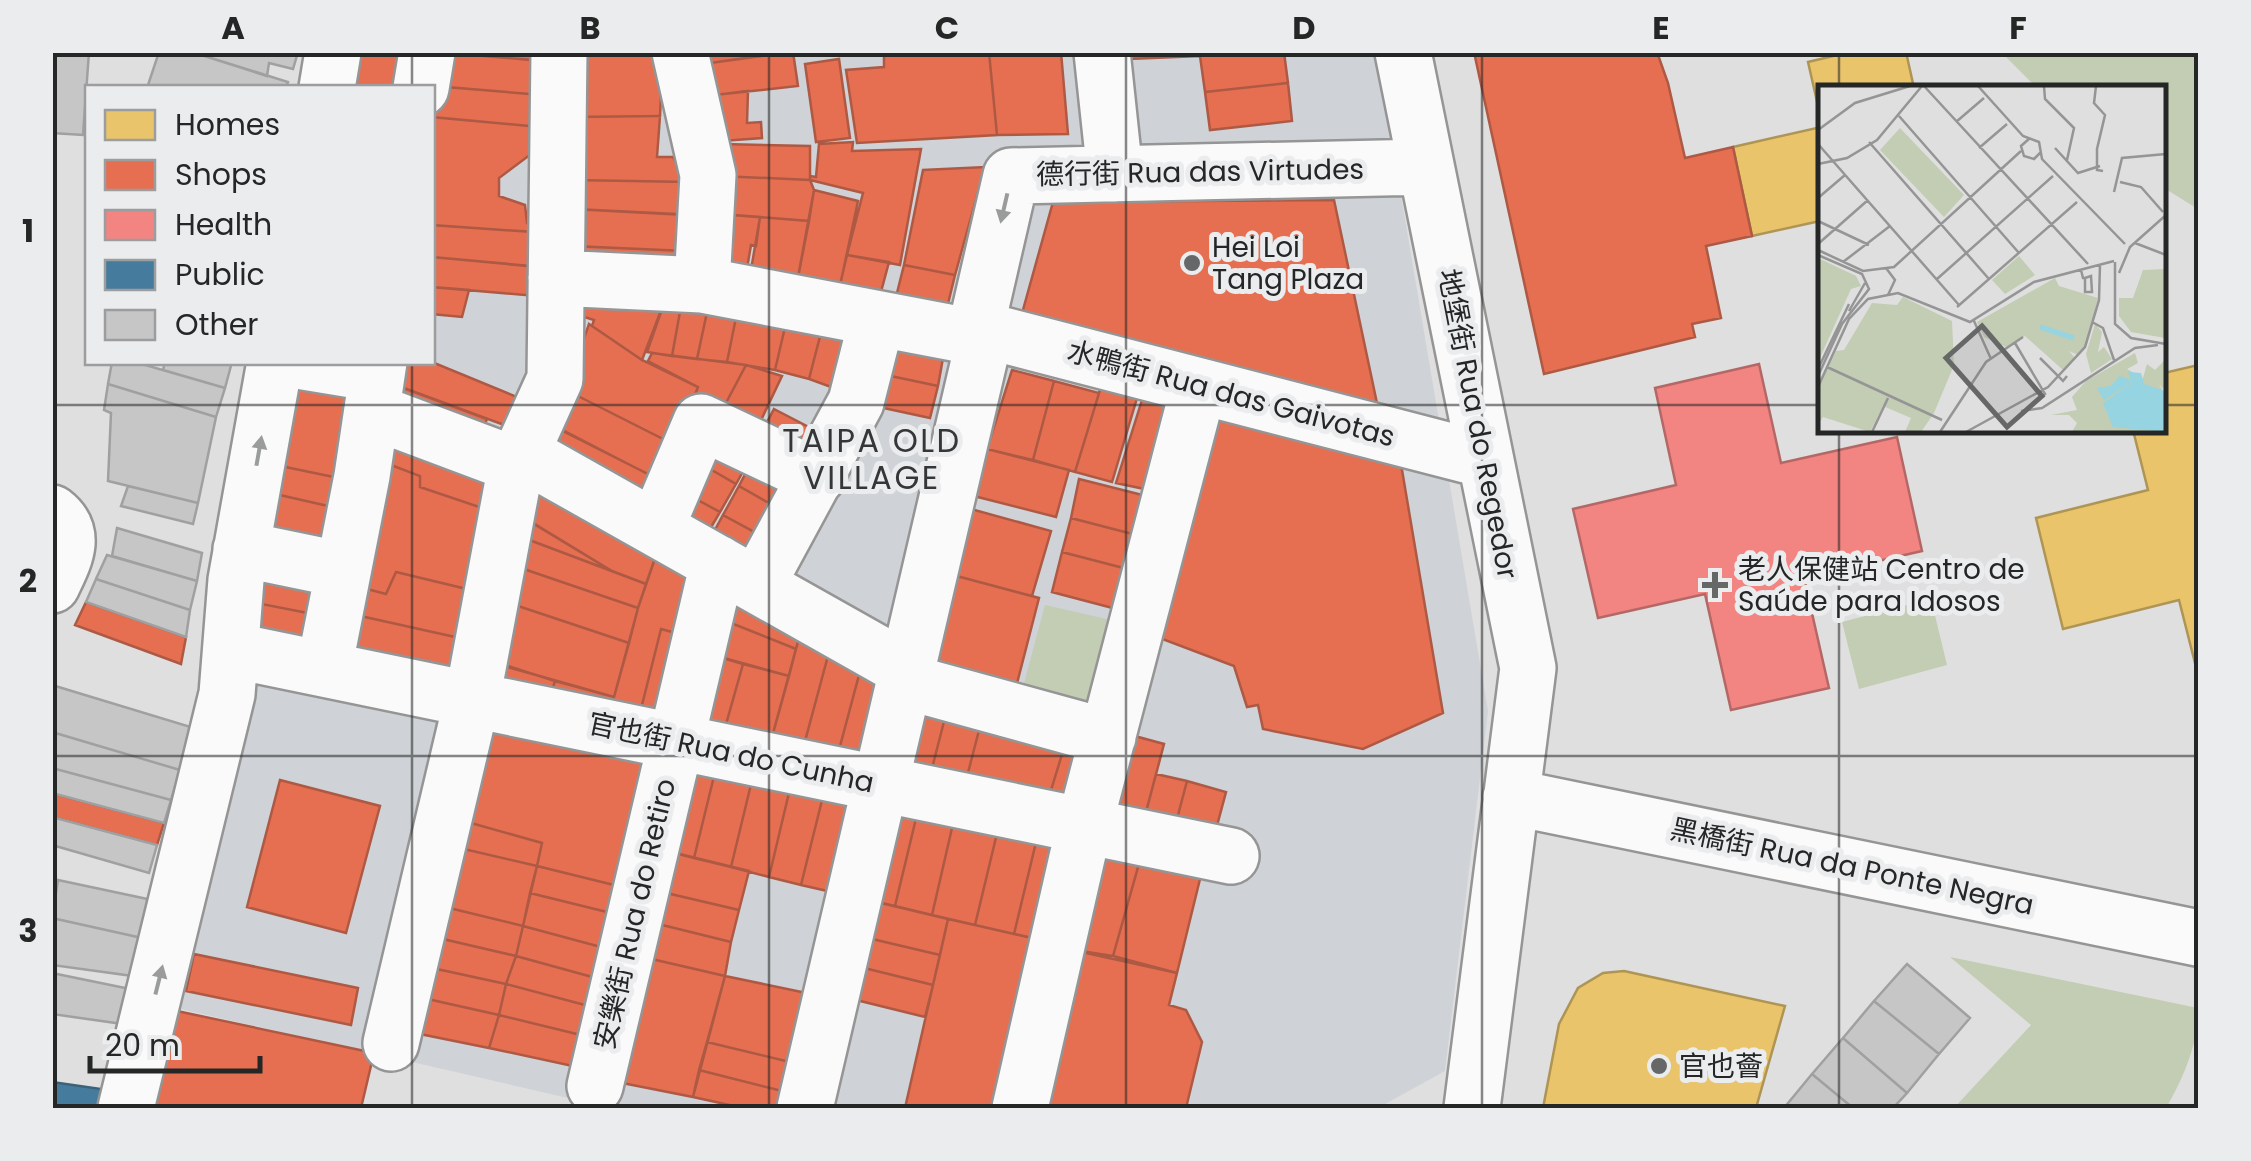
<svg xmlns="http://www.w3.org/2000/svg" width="2251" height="1161" font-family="Poppins,'Noto Sans SC',sans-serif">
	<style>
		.built { fill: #cfd2d6 }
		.green { fill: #c2cdb3 }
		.homes { fill: #e9c46a; stroke: #ae9556; stroke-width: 2.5 }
		.shops { fill: #e76f51; stroke: #ad5944; stroke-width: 2.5 }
		.health { fill: #f28482; stroke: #b46866; stroke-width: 2.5 }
		.public { fill: #457b9d; stroke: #3b6279; stroke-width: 2.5 }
		.building { fill: #c6c6c6; stroke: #a0a0a0; stroke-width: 2.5 }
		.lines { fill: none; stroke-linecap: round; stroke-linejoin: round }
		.street-casing { stroke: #959595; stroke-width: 60 }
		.street { stroke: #fafafa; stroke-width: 55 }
		.oneway { fill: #9a9b9b }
		.grid { fill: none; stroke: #252626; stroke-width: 2.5; stroke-opacity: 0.55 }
		.poi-dot { fill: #666767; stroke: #ebecee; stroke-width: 4 }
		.labels { text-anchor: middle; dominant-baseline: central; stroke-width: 10; stroke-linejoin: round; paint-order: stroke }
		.street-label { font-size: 28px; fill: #252626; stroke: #ebecee }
		.poi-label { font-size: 28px; fill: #252626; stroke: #ebecee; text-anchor: start }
		.quarter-label { font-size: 32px; letter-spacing: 2.5px; fill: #353638; stroke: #ebecee }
		.inset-river { fill: none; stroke: #95d4e0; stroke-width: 5 }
		.inset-road { fill: none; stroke: #959595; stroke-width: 2.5 }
		.view { fill: #666767; fill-opacity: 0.15; stroke: #666767; stroke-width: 5 }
		.inset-edge { fill: none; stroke: #252626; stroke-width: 5 }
		.neatline { fill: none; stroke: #252626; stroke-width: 4 }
		.grid-label { font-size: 32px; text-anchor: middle; font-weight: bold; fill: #252626 }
	</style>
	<rect width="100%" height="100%" fill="#dfdfdf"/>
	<!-- built -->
	<path class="built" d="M320 53H1377L1488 711 1445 1071 1378 1108H612L137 999 219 667 261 363 432 362V88Z"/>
	<!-- green -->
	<path class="green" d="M2002 53H2198V209L2164 188V88L2036 87Z
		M1931 599 1947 665 1859 689 1842 622Z
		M1045 605 1137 626 1112 720 1021 695Z
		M1950 957 2198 1008C2199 1042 2183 1079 2166 1108H1954L2031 1025Z"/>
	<!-- homes -->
	<path class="homes" d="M1832 52H1906L1914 88H1821V119L1808 62 1833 56Z
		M1821 127V224L1820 221 1752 236 1733 147Z
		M2198 365V675L2179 600 2063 629 2036 518 2148 490 2133 430H2164V373Z
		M1624 971 1785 1006 1756 1108H1543L1559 1024 1578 988 1603 973Z"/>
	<!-- shops -->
	<path class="shops" d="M347 52H393L419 59 414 88H340Z
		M437 52 544 61 542 95 434 86Z
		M438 52H542L541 61Z
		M570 52H663L660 116 571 117Z
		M708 52H788L710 63Z
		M793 52 798 86 715 95 710 63Z
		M884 52H989L997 135 857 143 846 70 884 67Z
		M989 52H1061L1068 134 997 135Z
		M1128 52H1200V56L1129 59Z
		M1238 52H1284L1288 83 1205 92 1200 56Z
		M1474 52H1657L1668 83 1685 158 1733 147 1752 236 1706 246 1721 318 1692 324 1695 337 1544 374Z
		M839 59 850 138 816 142 805 64Z
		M1288 83 1292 121 1210 130 1205 92Z
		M434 86 542 95 540 127 432 117Z
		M748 91 747 123 761 122 762 138 722 141 715 95Z
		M660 116 657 157H673L689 182 573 180 571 117Z
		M432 117 540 127 535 151 499 178V196L525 205 527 223 542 224 533 232 432 225Z
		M853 142 852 151 921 149 900 265 847 255 863 193 810 180V176L816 177 819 144Z
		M722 144 810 146V180L720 176Z
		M985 167 955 275 904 265 923 170Z
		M720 176 810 180 814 190 809 221 719 214Z
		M573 180 689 182 685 215 574 209Z
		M814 190 858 201 837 300 796 288Z
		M1334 200 1378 408 1021 317 1053 202Z
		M574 209 695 215 685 251 572 246Z
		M719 214 760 217 756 246 751 245 746 274 715 268Z
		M760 217 809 221 796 288 750 276Z
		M432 225 533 232 531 266 432 257Z
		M572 246 685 251 686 275 572 269Z
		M847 255 889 262 878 303 838 293Z
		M432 257 538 267 536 296 432 287Z
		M904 265 955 275 945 316 894 305Z
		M571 283 668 292 642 360 592 326 594 320 572 313Z
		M432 287 469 290 462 317 432 314Z
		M668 292 683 295 672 356 647 352Z
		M683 295 710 298 697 359 672 356Z
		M710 298 739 303 727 362 697 359Z
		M739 303 789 310 775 370 727 362Z
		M789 310 824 321 809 379 775 370Z
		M824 321 863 331 845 392 809 379Z
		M589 324 642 360 698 387 675 445 566 390Z
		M890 350 943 358 938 386 886 375Z
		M652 353 746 365 716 422 689 411 698 387 648 361Z
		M391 362H432L534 404 518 430 385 381Z
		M746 365 782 376 752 439 716 422Z
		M296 367 371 380 348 480 276 465Z
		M1012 370 1054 381 1033 460 987 449Z
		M886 375 938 386 930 418 879 407Z
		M1054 381 1099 393 1075 472 1033 460Z
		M398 386 487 419 476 444 388 411Z
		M1101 387 1137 398 1112 482 1075 472Z
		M566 390 675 445 660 480 557 428Z
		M1142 400 1178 410 1154 491 1116 483Z
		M774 409 826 436 810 468 757 441Z
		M1213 409 1400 458 1443 713 1363 749 1263 729 1258 705 1247 707 1234 666 1157 637Z
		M384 420 505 472 491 511 420 487V476L378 460Z
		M551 424 665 483 653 512 540 456Z
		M712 433 751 457 736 484 698 462Z
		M987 449 1069 470 1056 517 974 496Z
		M754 457 799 482 783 511 739 486Z
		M378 460 420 476V487L491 511 475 591 396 572 386 594 352 585Z
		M698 462 736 484 720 512 683 492Z
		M276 465 348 480 341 509 271 493Z
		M535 472 661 541 646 584 612 571 519 515Z
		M1079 479 1150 497 1140 536 1071 518Z
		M739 486 783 511 769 540 723 515Z
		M683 492 720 512 703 541 667 520Z
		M271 493 341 509 331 562 259 545Z
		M971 509 1051 531 1032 596 953 575Z
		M723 515 769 540 753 568 708 543Z
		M525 518 612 571 524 538Z
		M1071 518 1140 536 1131 570 1062 552Z
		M524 538 646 584 638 608 515 566Z
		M661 541 707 571 690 637 661 629 639 717 550 697 555 681 614 697 638 608Z
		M1062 552 1131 570 1120 610 1052 592Z
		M257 557 332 573 323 616 246 601Z
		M515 566 638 608 629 643 503 601Z
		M396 572 475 591 464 639 347 613 352 585 386 594Z
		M953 575 1039 598 1013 699 924 676Z
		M721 576 803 623 796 649 711 615Z
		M246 601 323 616 315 647 241 632Z
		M503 601 629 643 614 697 490 662Z
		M86 602 186 637 181 664 75 625Z
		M347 613 464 639 456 670 340 645Z
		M711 615 796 649 789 676 702 652Z
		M803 623 832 641 801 756 769 748Z
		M661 629 690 637 668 724 639 717Z
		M832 641 863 660 835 765 801 756Z
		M702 652 743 664 723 735 682 724Z
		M863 660 897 683 872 775 835 765Z
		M743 664 789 676 769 748 723 735Z
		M508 666 555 681 550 697 501 687Z
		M918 694 949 702 928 784 892 776Z
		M949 702 984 711 963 792 928 784Z
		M483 709 661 749 626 888 537 866 542 843 457 819Z
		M983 715 1067 738 1044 813 963 792Z
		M1131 735 1164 744 1141 831 1107 822Z
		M1067 738 1099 767 1044 813Z
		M678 755 717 764 694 858 655 848Z
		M717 764 754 772 731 867 694 858Z
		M754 772 792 780 769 877 731 867Z
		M1156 774 1187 781 1172 838 1141 831Z
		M280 780 380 806 346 933 247 907Z
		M792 780 825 788 801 885 769 877Z
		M1187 781 1226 792 1211 848 1172 838Z
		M825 788 868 798 845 895 801 885Z
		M52 793 164 823 157 845 52 817Z
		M884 798 919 806 895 906 860 898Z
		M919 806 955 815 932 915 895 906Z
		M955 815 999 825 975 925 932 915Z
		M457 819 542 843 537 866 451 846Z
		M999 825 1038 834 1014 934 975 925Z
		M1038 834 1079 843 1055 943 1014 934Z
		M451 846 537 866 523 926 437 905Z
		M1093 846 1140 860 1113 956 1068 949Z
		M655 848 749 871 739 910 645 888Z
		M1140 860 1201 875 1177 973 1113 956Z
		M537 866 626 888 619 915 530 893Z
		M645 888 739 910 731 942 638 919Z
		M530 893 619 915 612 950 523 926Z
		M860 898 948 919 940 955 851 934Z
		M437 905 523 926 516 956 430 936Z
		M638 919 731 942 725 976 630 954Z
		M948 919 1055 943 1018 1108H905Z
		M523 926 612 950 603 980 516 956Z
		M851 934 940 955 933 985 844 963Z
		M430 936 516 956 506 984 423 966Z
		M1068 949 1177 973 1169 1005 1186 1010 1202 1042 1186 1108H1035Z
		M194 954 358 988 351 1025 186 991Z
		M630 954 725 976 693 1097 602 1079Z
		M516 956 603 980 596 1008 506 984Z
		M844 963 933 985 925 1017 836 995Z
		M423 966 506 984 499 1015 414 996Z
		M725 976 816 995 798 1064 707 1042Z
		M506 984 596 1008 589 1037 499 1015Z
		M414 996 499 1015 489 1048 405 1031Z
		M163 1008 374 1053 361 1108H142Z
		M499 1015 589 1037 582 1068 489 1048Z
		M707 1042 798 1064 790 1093 699 1070Z
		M699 1070 790 1093 787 1108H743L693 1097Z"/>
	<!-- health -->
	<path class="health" d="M1759 364 1781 463 1897 437 1922 551 1804 578 1829 688 1731 710 1705 594 1598 618 1573 509 1676 485 1655 388Z"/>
	<!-- public -->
	<path class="public" d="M52 1082 101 1089 98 1108H52Z"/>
	<!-- building -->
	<path class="building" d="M52 52H89L83 135 52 133Z
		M159 52H192L288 82 286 88H147Z
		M192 52H298L293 69 269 63 267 76Z
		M112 362H135L225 388 216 417 108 384Z
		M165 362H232L225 388 163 370Z
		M108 384 216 417 198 503 108 481 111 413 104 410Z
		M128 486 198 503 193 524 121 506Z
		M117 528 202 553 197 581 112 556Z
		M107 555 197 581 190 610 96 579Z
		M96 579 190 610 186 637 86 602Z
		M52 685 194 728 180 770 52 732Z
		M52 732 180 770 171 800 52 768Z
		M52 768 171 800 164 823 52 793Z
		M52 817 157 845 149 873 52 845Z
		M58 880 152 900 142 938 52 918Z
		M52 918 142 938 133 976 52 965Z
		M1907 964 1970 1018 1939 1054 1874 1001Z
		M52 973 130 989 123 1024 52 1014Z
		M1874 1001 1939 1054 1907 1093 1843 1038Z
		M1843 1038 1907 1093 1893 1108H1853L1812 1074Z
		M1812 1074 1853 1108H1784Z"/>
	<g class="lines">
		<defs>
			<path id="street" d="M680 52 708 175 702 285
				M1102 52 1115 174
				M1403 52 1528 668 1472 1108
				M327 88 333 52
				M421 88 427 52
				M1426 167 1011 176 976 328 1485 460
				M556 278 702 285 985 339
				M304 362 377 374
				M372 411 516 465
				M522 453 907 670
				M52 513C79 534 64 559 52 585
				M656 528 701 422 817 477
				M241 549 343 570
				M757 585 856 402 877 319
				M231 650 1231 856
				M324 669 362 476 379 362
				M904 681 1108 737
				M1511 797 2198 938
				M391 1043 472 700 516 465 555 379 559 52
				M595 1086 718 563
				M126 1108 227 694 236 580 275 362
				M805 1108 986 331
				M1020 1108 1084 827 1199 386"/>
		</defs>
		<!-- street casing -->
		<use href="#street" class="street-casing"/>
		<!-- street -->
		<use href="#street" class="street"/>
	</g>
	<!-- one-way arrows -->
	<defs><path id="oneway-solid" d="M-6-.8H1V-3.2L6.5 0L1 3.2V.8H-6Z" transform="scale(2.5)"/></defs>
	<g class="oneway">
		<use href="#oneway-solid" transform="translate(1004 208) rotate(103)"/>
		<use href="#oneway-solid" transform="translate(259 451) rotate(-80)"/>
		<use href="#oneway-solid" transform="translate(159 980) rotate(-76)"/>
	</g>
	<!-- grid -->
	<path class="grid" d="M412 52V88M769 52V1108M1126 52V1108M1482 52V1108M1839 52V88M412 362V1108M52 405H1821M2164 405H2198M1839 430V1108M52 756H2198"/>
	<!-- markers -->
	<g class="poi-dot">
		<circle cx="1192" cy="263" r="10"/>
		<path d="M1710 570h10v10h10v10h-10v10h-10v-10h-10v-10h10z"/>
		<circle cx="1659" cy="1066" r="10"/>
	</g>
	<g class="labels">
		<!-- street labels -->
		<g class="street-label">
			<text transform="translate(1200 172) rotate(-1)">德行街 Rua das Virtudes</text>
			<text transform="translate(1231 394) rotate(15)">水鴨街 Rua das Gaivotas</text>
			<text transform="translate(1478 424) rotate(79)">地堡街 Rua do Regedor</text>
			<text transform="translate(731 753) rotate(12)">官也街 Rua do Cunha</text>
			<text transform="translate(1852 867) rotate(12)">黑橋街 Rua da Ponte Negra</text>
			<text transform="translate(635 914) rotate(-77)">安樂街 Rua do Retiro</text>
		</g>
		<!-- poi labels -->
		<g class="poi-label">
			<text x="1212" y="247">Hei Loi<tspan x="1212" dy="32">Tang Plaza</tspan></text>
			<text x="1738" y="569">老人保健站 Centro de<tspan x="1738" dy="32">Saúde para Idosos</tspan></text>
			<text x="1679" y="1066">官也薈</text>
		</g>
		<!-- quarter labels -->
		<g class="quarter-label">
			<text x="872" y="440">TAIPA OLD<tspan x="872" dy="37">VILLAGE</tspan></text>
		</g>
	</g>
	<!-- overview -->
	<g transform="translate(1818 85)">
		<rect width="348" height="348" fill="#dfdfdf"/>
		<path d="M82 43 146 110 126 132 62 65ZM201 171 217 190 187 209 174 195ZM0 173 38 191 43 201 33 204 0 277ZM347 184V253L313 247 301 231V213H315L325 185ZM237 193 241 201 280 213 269 259 260 270 251 266 257 273 245 285 207 251 188 262 166 252 159 237ZM85 212 134 236 136 280 116 328 103 347H87L93 333 65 321 52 347 5 332 0 340V304L18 266 26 265 54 218 79 220ZM277 239 284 247 280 267 286 262 294 274 273 288 268 269ZM317 268 320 278 309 284 325 293 329 279 337 285 347 275V306L341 299 347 310V347H254L259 338 251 330H233L259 325 254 312 268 296Z" fill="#c2cdb3"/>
		<path d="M310 287 323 288 326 299 347 306V347L295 342 285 318 321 292 286 315 279 303 293 301 301 291 313 295Z" fill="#95d4e0"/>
		<path class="inset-river" d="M222 242 256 253"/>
		<path class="inset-road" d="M106 1 270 179M160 1 205 51 221 57 224 74 307 159M226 1 227 14 256 43 249 75M278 1 276 18 287 30 279 64V85L285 86M81 31 201 168M138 37 166 13M0 45 37 18 92 1M212 53 203 61 206 71 216 74 223 67M51 57 171 194M0 59 141 220M161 63 189 39M237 63 260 88 282 81M0 79 29 73 59 55 104 1M302 97 323 102 345 127M296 107 304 73 348 69M0 113 27 90M0 136 51 160M317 158 348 170M0 159 50 115M0 165 45 186 76 182 203 66M0 170 44 189 51 204 24 239 0 291M25 177 72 141M297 177V239L313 253 348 259M68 183 77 195 70 210M263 185 265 193H267L273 191 274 207H267V193M301 188 312 162 348 130M119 194 235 91M139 222 259 117M31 226 47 198M156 236 173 274M274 237 285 243 296 275M197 258 227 309 208 324M222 273 245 296 249 291M9 282 124 335M0 284 31 219M0 302 31 234 50 214 80 208 152 237 216 197 296 176M203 326 224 323 317 263 340 260M54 347 70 313M122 347 168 277 205 252M148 347 230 302 267 262 281 215 282 180"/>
		<path class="view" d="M164 241 224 311 189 342 128 273Z"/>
		<rect width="348" height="348" class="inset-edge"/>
	</g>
	<!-- border -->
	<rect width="2251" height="1161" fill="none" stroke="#ebecee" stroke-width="110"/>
	<!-- legend -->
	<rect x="85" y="85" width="350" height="280" fill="#ebecee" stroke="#9c9d9e" stroke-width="2.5"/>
	<rect x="105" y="110" width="50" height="30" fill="#e9c46a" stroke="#9c9d9e" stroke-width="2.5"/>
	<text x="175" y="135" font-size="30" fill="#252626">Homes</text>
	<rect x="105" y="160" width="50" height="30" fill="#e76f51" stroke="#9c9d9e" stroke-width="2.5"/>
	<text x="175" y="185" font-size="30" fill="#252626">Shops</text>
	<rect x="105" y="210" width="50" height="30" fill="#f28482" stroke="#9c9d9e" stroke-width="2.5"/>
	<text x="175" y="235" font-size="30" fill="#252626">Health</text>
	<rect x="105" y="260" width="50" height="30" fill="#457b9d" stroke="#9c9d9e" stroke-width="2.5"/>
	<text x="175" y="285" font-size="30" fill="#252626">Public</text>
	<rect x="105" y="310" width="50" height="30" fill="#c6c6c6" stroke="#9c9d9e" stroke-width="2.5"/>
	<text x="175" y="335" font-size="30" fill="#252626">Other</text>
	<!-- scale -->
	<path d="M90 1056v15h170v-15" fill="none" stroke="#252626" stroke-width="5"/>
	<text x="105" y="1056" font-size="30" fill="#252626" stroke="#ebecee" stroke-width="8" paint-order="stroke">20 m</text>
	<rect x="55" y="55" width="2141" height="1051" class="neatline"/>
	<g class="grid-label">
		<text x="233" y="39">A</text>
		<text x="590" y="39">B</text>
		<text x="947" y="39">C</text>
		<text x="1304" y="39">D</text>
		<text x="1661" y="39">E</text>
		<text x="2018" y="39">F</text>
		<text x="28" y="242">1</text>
		<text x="28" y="592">2</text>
		<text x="28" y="942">3</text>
	</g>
</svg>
